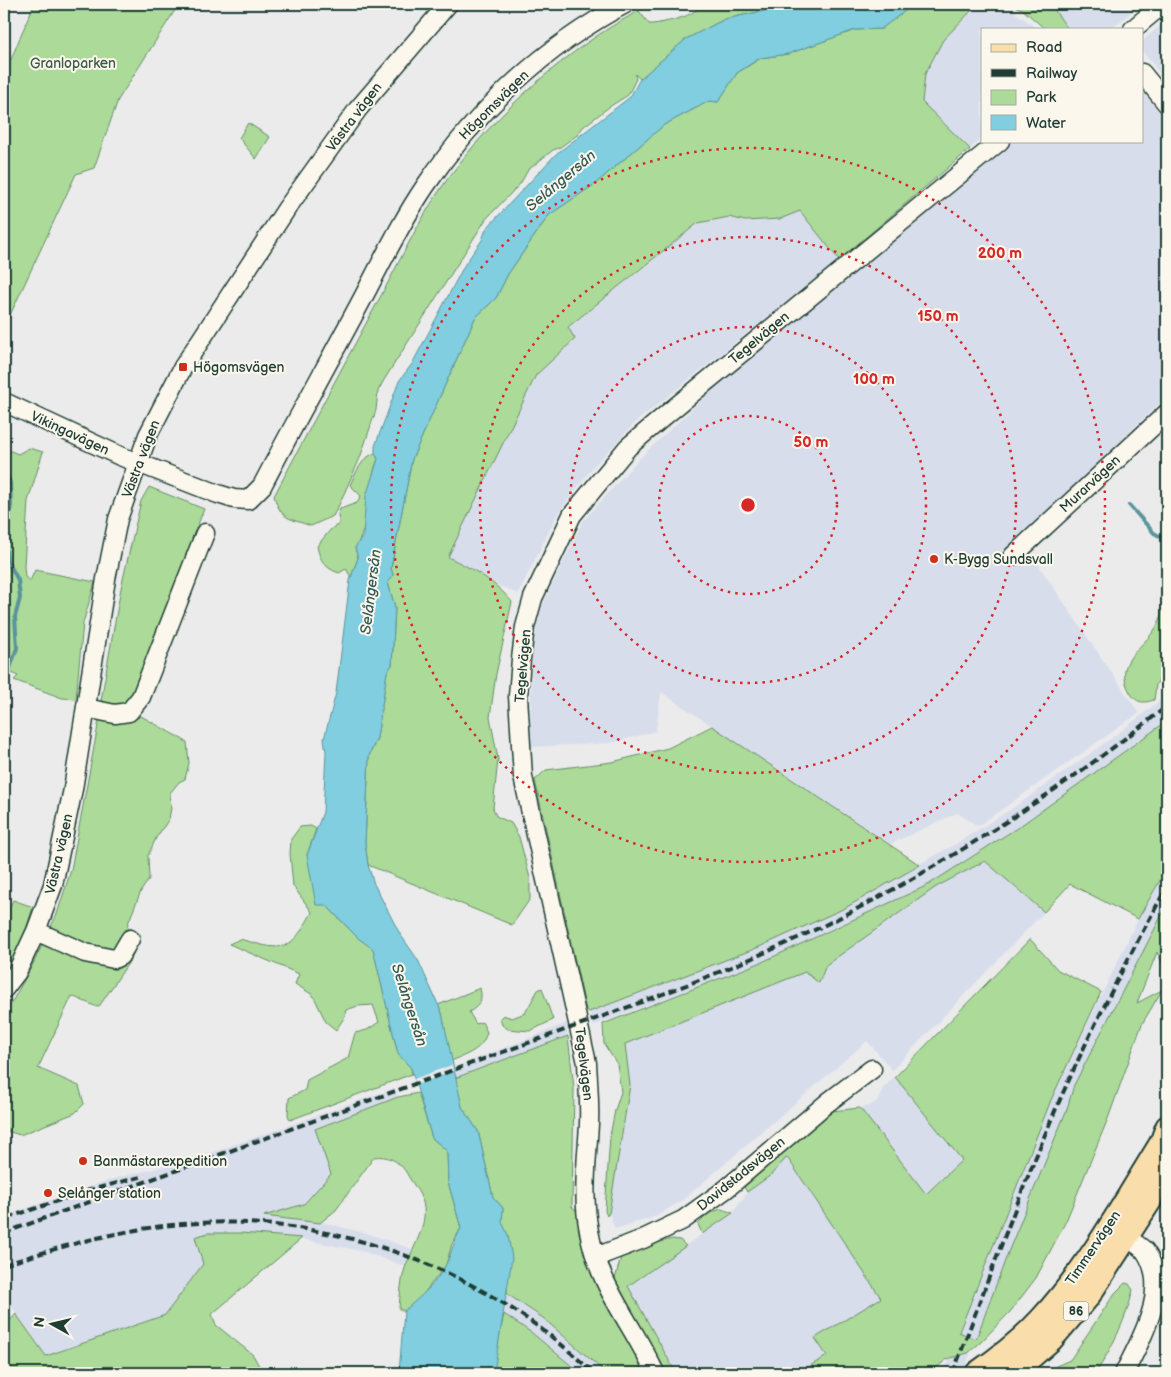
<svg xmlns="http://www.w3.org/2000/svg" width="1171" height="1377" font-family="'Balsamiq Sans',sans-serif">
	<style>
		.built { fill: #d8ddec }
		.green { fill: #acda99; stroke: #668c66 }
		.water { fill: #81cee0; stroke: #5a949b }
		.pier { fill: #ebebec }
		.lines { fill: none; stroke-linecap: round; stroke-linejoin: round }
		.stream { stroke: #5a949b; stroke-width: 4 }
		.minor-casing { stroke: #1f3d34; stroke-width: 21 }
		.major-casing { stroke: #1f3d34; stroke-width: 26 }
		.minor { stroke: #fbf7ec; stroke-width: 18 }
		.major { stroke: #f9deab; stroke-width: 22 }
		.rail { stroke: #1f3d34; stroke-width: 4; stroke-dasharray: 8 4; stroke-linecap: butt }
		.ring { fill: none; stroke: #d62828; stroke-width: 2.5; stroke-dasharray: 2.5 5 }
		.poi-dot { fill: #c8321e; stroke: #fbf7ec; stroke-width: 2 }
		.labels { text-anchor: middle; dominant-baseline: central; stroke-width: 4; stroke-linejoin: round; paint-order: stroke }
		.shield { fill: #fbf7ec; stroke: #61756b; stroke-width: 1 }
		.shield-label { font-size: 12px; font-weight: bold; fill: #1f3d34 }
		.park-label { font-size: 14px; fill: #3b5c48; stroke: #fbf7ec }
		.street-label { font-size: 14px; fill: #1f3d34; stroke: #fbf7ec }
		.poi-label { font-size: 14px; fill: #1f3d34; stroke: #fbf7ec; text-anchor: start }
		.water-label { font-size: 15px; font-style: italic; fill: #335a56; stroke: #fbf7ec }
		.centre { fill: #d62828; stroke: #fbf7ec; stroke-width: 2.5 }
		.ring-label { font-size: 15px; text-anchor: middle; font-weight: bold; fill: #d62828; stroke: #fbf7ec; stroke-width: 4; stroke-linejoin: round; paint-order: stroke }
	</style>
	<rect width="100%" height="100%" fill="#ebebec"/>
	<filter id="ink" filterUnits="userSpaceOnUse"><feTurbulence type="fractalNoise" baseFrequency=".02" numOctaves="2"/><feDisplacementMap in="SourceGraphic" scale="10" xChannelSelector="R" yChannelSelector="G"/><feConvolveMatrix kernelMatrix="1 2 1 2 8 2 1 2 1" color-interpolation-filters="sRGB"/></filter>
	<g filter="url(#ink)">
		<!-- built -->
		<path class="built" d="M991 4H997L998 8 1013 11 1038 29H982V138L970 149 922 102 925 74 943 40 966 15 975 7Z
			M1050 4H1140L1112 29H1068Z
			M1167 20V82L1142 51V41Z
			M1142 91 1167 121V396L1017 541 1037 563 1139 713 978 826 957 813 890 844 661 692 656 731 611 743 530 747 532 648 541 608 583 521 641 457 772 334 1007 141H1142Z
			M800 211 839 260 637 421 592 468 557 515 518 594 498 585 476 571 448 557 536 375 575 339 568 328 698 223 726 218 745 221 780 219Z
			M1167 695V721L1154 732 1020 826 928 885 762 962 593 1026 589 1012 643 992 887 882 957 843 1019 804 1120 732Z
			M986 861 1044 912 892 1070 867 1041 684 1199 657 1216 615 1229 609 1213 630 1085 625 1044 805 971 819 983 826 965 936 887Z
			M1167 868V905L1074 1085 1067 1109 1009 1250 963 1373H944L1051 1100 1138 919Z
			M567 1023 568 1036 455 1078 453 1068Z
			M895 1077 962 1160 925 1194 860 1108 870 1106 878 1100 883 1088Z
			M395 1088 398 1097 315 1129 331 1174 304 1204 265 1216 324 1223 366 1233 435 1257 515 1300 543 1318 606 1373H580L532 1333 506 1315 428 1274 361 1251 286 1236 208 1233 203 1264 165 1315 46 1356 5 1297 4 1216 119 1177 188 1161Z
			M786 1156 882 1298 815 1338 827 1356 798 1373H676L628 1285 733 1213 747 1192 771 1175Z"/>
		<!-- green -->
		<path class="green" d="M34 4H179L118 100 94 168 76 174 4 328V76Z
			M703 4H796L725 19 686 39 640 79 635 74 636 79 628 95 609 107 583 127 577 135 559 148 553 150 528 170 520 184 486 219 384 380 378 391 376 410 360 458 338 507 333 516 311 526C289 518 281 520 274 496 310 428 346 360 383 292 404 253 423 212 449 177 496 113 569 47 639 11L649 24C655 25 684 18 690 14 695 12 699 7 703 4Z
			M914 4H991L975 7 943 40 925 74 922 102 970 149 839 260 800 211 780 219 745 221 729 217 698 223 568 327 575 339 536 375 448 557C473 569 494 580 512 602L496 674 490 717 498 759 493 808 496 816 511 823 519 837 530 878V899L512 925 368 865 365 843 369 756 377 738 387 671 392 665 395 607 388 583 393 575 391 568 412 459 475 318 496 298 508 274 549 215 595 184 664 125 709 101 718 102 737 73 761 58 788 54 855 30 881 29Z
			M1008 4H1050L1068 29H1045L1022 9Z
			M248 123 270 137 256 159 239 138Z
			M4 448 18 454 29 448 43 452 28 501 24 566 25 577 30 581 35 570 95 582 83 623 76 699 62 698 14 680 18 676 4 669Z
			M375 453 378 459C366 487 372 522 355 548L358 558 351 577 346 569 339 573C325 568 320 561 317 546L331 529 339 524 338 514 340 509 357 503 361 496 350 485C356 473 361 458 375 453Z
			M149 487 204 509 128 704 100 706 121 588 141 501Z
			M1167 574V664L1156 685 1154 700C1144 703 1138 704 1131 694 1109 658 1150 647 1159 621 1165 607 1163 593 1162 579Z
			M100 715 135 719 141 716 187 742 189 763 185 779 179 782 170 793 171 808 169 819 156 838 148 856 149 879 141 891 127 926 141 935 131 959 100 1005 97 1007 72 996 38 1068 79 1086 84 1104 75 1113 20 1135 4 1130V1016L32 966 57 914 71 870Z
			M1167 721V868L1138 919 1070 884 1044 912 985 861 936 887 826 965 819 983 805 972 625 1044 630 1085 609 1213 607 1216 605 1211 610 1136 615 1110 621 1092 617 1064 604 1044 603 1024 762 962 928 885 1020 826Z
			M712 726 920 865 845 908 757 948 589 1012 586 1010 535 780 546 770 612 762 668 748Z
			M311 826 316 829 307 855 326 905 358 938 373 948 398 1054 411 1068 412 1074 290 1120 288 1115 289 1098 305 1090 307 1080 348 1058 355 1033 367 1030 379 1022 373 1005 358 1006 346 1010 344 1018 336 1030 326 1022 313 995 295 984 299 974 229 944 240 939C282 951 290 954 312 912L293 886 290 854 291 839 300 827Z
			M13 900 33 907 25 933 4 978V921Z
			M1167 905V972L1157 952 1137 1003 1162 990 1142 1024 1109 1116 1066 1221 1036 1278 1010 1312 980 1343 968 1353 947 1359 930 1373H798L827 1356 815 1338 881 1298 787 1157 771 1175 747 1192 744 1187 746 1182 832 1111 860 1108 926 1194 962 1160 895 1077 1030 939 1058 970 1101 992 1051 1100 959 1332 976 1339 1009 1250 1067 1109 1074 1085Z
			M480 988C483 1000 480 1006 469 1012L476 1024 482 1022 487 1032C483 1050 466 1055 451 1061L442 1013 438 1005Z
			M542 988 553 1020 530 1031 508 1029 502 1025 500 1018 503 1015 512 1018 525 1013 538 990Z
			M568 1036 574 1088 572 1207 578 1212C581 1276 617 1320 647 1373H606L543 1318 507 1294 508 1235 501 1222 503 1208 493 1197 478 1131 462 1107 455 1078Z
			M418 1093 432 1138 447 1151 448 1182 461 1228 452 1244 446 1265 421 1297 404 1311 399 1309C400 1295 401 1281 405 1268 413 1246 433 1219 420 1195 416 1187 410 1180 406 1172 398 1160 387 1155 374 1157L336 1210 320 1223 264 1216 304 1204 331 1174 315 1129 398 1097Z
			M721 1209 733 1213 702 1234 698 1224 709 1213Z
			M208 1233H241L302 1238 212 1314 216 1325 253 1355 263 1373H4V1327L16 1314 46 1356 165 1315 203 1264 195 1237Z
			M672 1239 680 1240 686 1246 628 1286 676 1373H667L620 1292 615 1279 621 1257 641 1247Z
			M1125 1283 1129 1284 1133 1290C1126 1320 1112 1347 1096 1373H1040L1070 1360 1115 1293Z
			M504 1314 532 1333 580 1373H492Z"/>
		<!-- water -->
		<path class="water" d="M796 4H914L881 29 855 30 788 54 760 58 737 73 718 102 709 101 664 125 595 184 549 215 508 274 496 298 475 318 412 459 391 568 393 575 388 583 395 607 392 665 387 672 377 738 369 756 365 843 368 865 374 884 400 934 418 960 442 1013 462 1107 478 1131 493 1197 503 1208 502 1222 508 1235 512 1258 494 1372 399 1373 404 1311C419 1298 438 1282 446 1264 452 1252 454 1241 461 1228L448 1182 447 1151 432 1138 411 1068 398 1054 373 949 358 938 326 905H316L307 855 323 812 326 752 324 739 336 693 350 580 358 558 355 548 363 536 366 496 378 459 375 453V446L399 381 412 364 465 264 482 240 486 229 555 155 630 97 640 79 686 39 725 19Z"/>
		<!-- pier -->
		<path class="pier" d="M452 1065 453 1071 416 1085 414 1079Z"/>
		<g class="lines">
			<!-- stream -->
			<path class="stream" d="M4 467 10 483 11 505 5 542 7 560 18 580 20 598 15 617 17 648 4 685
				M1129 505 1154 533 1167 540"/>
			<defs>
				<path id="minor" d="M1133 29 1163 4
					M1142 73 1167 104
					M4 402 120 456 218 494 234 499 248 500 262 486C293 426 326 367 358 307 380 266 400 223 426 185 477 110 545 46 625 4
					M1013 556 1167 413
					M86 708 115 714 129 712 141 697 205 533
					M36 931 85 953 114 959 120 956 130 939
					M4 989 17 972 36 931 53 885 73 789 106 579 118 519 148 435 183 367 287 208 358 109 448 4
					M1117 1231C1126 1238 1137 1243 1145 1251 1171 1288 1142 1338 1124 1373
					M596 1257 643 1239 683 1220 726 1189 827 1103 872 1069
					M655 1373C633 1324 599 1288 589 1231 582 1196 587 1159 589 1124 590 1104 588 1083 587 1063L523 777 518 696 521 659 525 627 533 598 572 515 628 447 668 413 1000 141"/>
				<path id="major" d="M977 1373C1000 1357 1022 1340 1041 1319 1089 1267 1124 1203 1161 1143L1167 1127
					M1013 1373 1051 1340 1088 1297 1150 1201 1167 1154"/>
			</defs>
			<!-- minor casing -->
			<use href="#minor" class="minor-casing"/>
			<!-- major casing -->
			<use href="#major" class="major-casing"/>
			<!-- minor -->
			<use href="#minor" class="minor"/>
			<!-- major -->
			<use href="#major" class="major"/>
			<!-- rail -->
			<path class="rail" d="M7 1218 90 1190 144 1176
				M4 1233C166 1174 327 1116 489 1057 606 1015 725 975 837 919 954 860 1064 788 1167 706
				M4 1265C58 1247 115 1231 172 1225 325 1209 484 1267 593 1373
				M953 1373C987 1283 1020 1192 1058 1104 1091 1030 1128 957 1167 887"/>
		</g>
	</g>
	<!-- distance rings -->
	<g class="ring">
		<circle cx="748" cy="505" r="89"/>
		<circle cx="748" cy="505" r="178"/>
		<circle cx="748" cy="505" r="268"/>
		<circle cx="748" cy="505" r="357"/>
	</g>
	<!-- markers -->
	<g class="poi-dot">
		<rect x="178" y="362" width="10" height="10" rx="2.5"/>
		<circle cx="934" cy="559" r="5"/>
		<circle cx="83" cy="1161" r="5"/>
		<circle cx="48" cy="1193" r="5"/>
	</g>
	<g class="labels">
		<!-- shield labels -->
		<rect class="shield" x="1063.5" y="1301.5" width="25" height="19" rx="4"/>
		<g class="shield-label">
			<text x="1076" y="1311">86</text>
		</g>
		<!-- park labels -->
		<g class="park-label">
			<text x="73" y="63">Granloparken</text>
		</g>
		<!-- street labels -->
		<g class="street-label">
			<text transform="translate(494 105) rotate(-45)">Högomsvägen</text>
			<text transform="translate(354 117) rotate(-53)">Västra vägen</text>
			<text transform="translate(759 338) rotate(-40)">Tegelvägen</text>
			<text transform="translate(70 433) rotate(25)">Vikingavägen</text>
			<text transform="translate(141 459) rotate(-69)">Västra vägen</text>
			<text transform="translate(1090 484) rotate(-43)">Murarvägen</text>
			<text transform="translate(523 666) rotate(-85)">Tegelvägen</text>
			<text transform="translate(59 854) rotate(-77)">Västra vägen</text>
			<text transform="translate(584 1064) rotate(83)">Tegelvägen</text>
			<text transform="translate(741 1174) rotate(-39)">Davidstadsvägen</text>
			<text transform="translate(1093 1248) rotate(-56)">Timmervägen</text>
		</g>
		<!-- poi labels -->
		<g class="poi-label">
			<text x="193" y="367">Högomsvägen</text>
			<text x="944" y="559">K-Bygg Sundsvall</text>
			<text x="93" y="1161">Banmästarexpedition</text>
			<text x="58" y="1193">Selånger station</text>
		</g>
		<!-- water labels -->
		<g class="water-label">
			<text transform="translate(561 181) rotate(-40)">Selångersån</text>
			<text transform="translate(371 592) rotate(-83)">Selångersån</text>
			<text transform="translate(409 1005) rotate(72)">Selångersån</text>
		</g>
	</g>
	<circle cx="748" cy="505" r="8" class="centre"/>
	<g class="ring-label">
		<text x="1000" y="258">200 m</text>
		<text x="938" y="321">150 m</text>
		<text x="874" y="384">100 m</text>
		<text x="811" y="447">50 m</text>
	</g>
	<!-- margin -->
	<rect width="1171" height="1377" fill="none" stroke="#fbf7ec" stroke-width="20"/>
	<rect x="10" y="10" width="1151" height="1357" fill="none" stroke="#1f3d34" stroke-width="2" filter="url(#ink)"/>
	<!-- legend -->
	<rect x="981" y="28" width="162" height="115" fill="#fbf7ec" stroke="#a3ada2"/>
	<rect x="991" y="44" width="25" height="8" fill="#f9deab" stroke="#a3ada2"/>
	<text x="1026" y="52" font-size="15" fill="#1f3d34">Road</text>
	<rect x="991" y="69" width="25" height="8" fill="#1f3d34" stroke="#a3ada2"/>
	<text x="1026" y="78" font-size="15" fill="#1f3d34">Railway</text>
	<rect x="991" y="90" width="25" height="15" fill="#acda99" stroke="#a3ada2"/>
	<text x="1026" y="102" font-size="15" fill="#1f3d34">Park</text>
	<rect x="991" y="115" width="25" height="15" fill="#81cee0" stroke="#a3ada2"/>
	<text x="1026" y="128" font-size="15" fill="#1f3d34">Water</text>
	<!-- north arrow -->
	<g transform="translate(52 1324) rotate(278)" stroke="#fbf7ec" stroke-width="4" paint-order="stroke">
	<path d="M0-4L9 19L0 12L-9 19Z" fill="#1f3d34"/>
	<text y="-8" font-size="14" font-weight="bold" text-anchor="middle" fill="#1f3d34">N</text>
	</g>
</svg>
